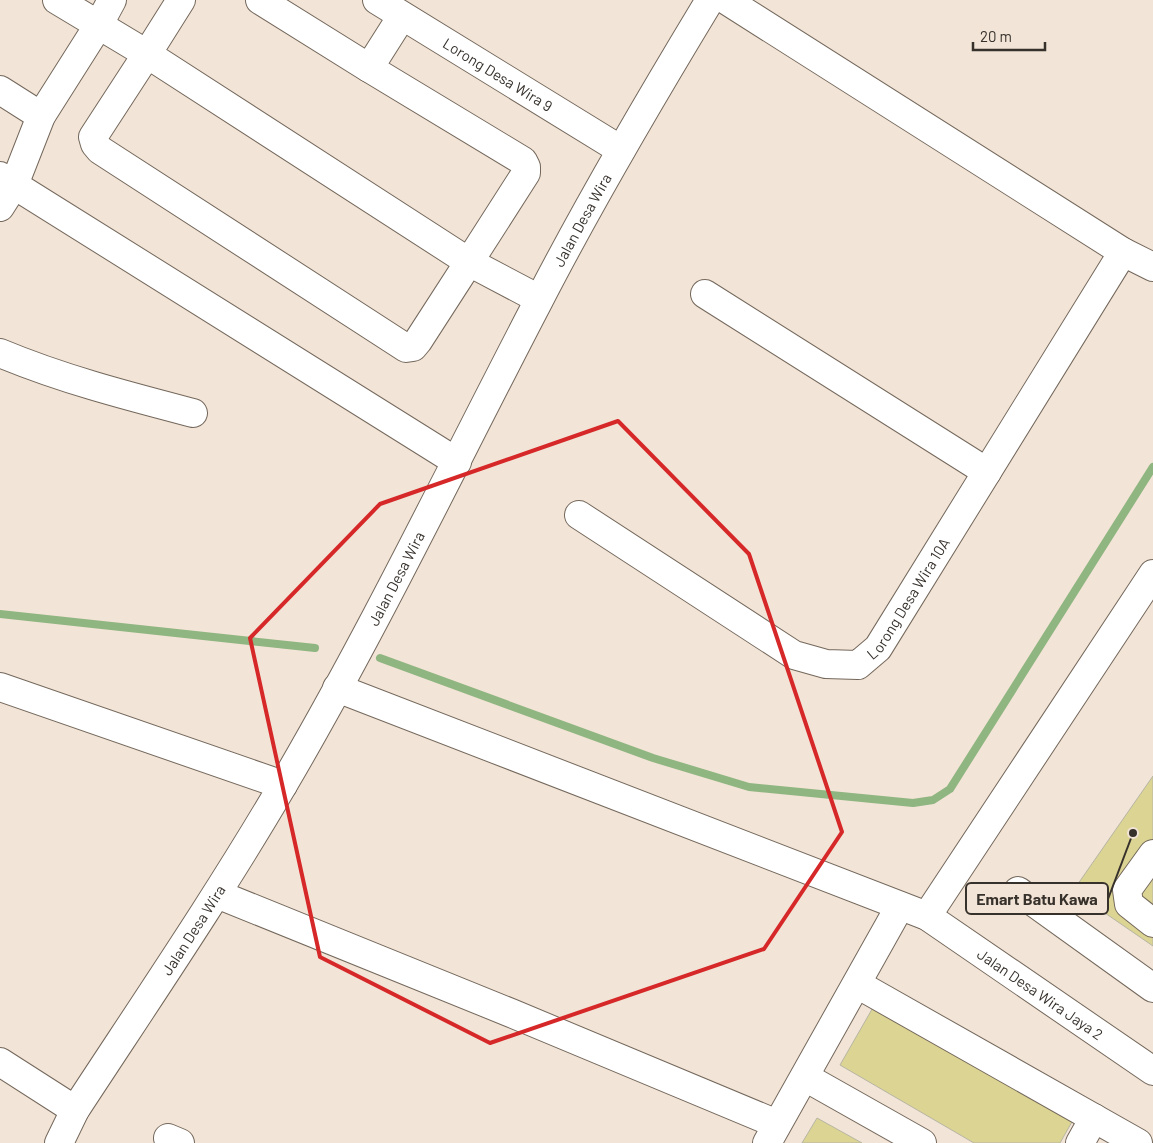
<svg xmlns="http://www.w3.org/2000/svg" width="1153" height="1143" font-family="Barlow,sans-serif">
	<style>
		.lines { fill: none; stroke-linecap: round; stroke-linejoin: round }
		.stream { stroke: #8fb580; stroke-width: 8 }
		.building { fill: #dcd493; stroke: #b6b5a3 }
		.minor-casing { stroke: #74685c; stroke-width: 30 }
		.minor { stroke: #fff; stroke-width: 28 }
		.marked { fill: none; stroke: #d62828; stroke-width: 4; stroke-linejoin: round }
		.labels { text-anchor: middle; dominant-baseline: central; stroke-width: 4.5; stroke-linejoin: round; paint-order: stroke }
		.street-label { font-size: 15px; fill: #37312c; stroke: #f2e4d6 }
		.leader { fill: none; stroke: #37312c; stroke-width: 2 }
		.callout-dot { fill: #37312c; stroke: #f2e4d6; stroke-width: 2 }
		.callout { fill: #f2e4d6; stroke: #37312c; stroke-width: 2 }
		.callout-label { font-size: 16px; text-anchor: middle; font-weight: bold; fill: #37312c }
	</style>
	<rect width="100%" height="100%" fill="#f2e4d6"/>
	<g class="lines">
		<!-- stream -->
		<path class="stream" d="M0 614 315 648
			M380 658 653 758 749 787 913 803 933 800 950 789 1153 467"/>
	</g>
	<!-- building -->
	<path class="building" d="M1153 776V946L1073 891Z
		M875 1004 1073 1120 1060 1143H974L840 1065Z
		M817 1118 862 1143H802Z"/>
	<g class="lines">
		<defs>
			<g id="minor">
				<path d="M57 0 147 54 93 137 95 144 100 150 406 348 413 347 418 341 469 262 539 299"/>
				<path d="M181 0 147 54 469 262 526 173V167L523 161 369 68 402 16"/>
				<path d="M260 0 369 68"/>
				<path id="s1" d="M377 0 621 150"/>
				<path d="M726 0 1123 252 1153 267"/>
				<path d="M0 90 41 116"/>
				<path d="M0 176 457 462"/>
				<path d="M0 207 14 185 41 116 98 26 112 0"/>
				<path d="M705 294 987 472"/>
				<path d="M0 353C62 379 128 396 193 413"/>
				<path id="s2" d="M579 515 794 655 826 664 858 665 878 648 1123 252"/>
				<path d="M0 687 283 785"/>
				<path id="s3" d="M337 688 927 916 1153 1071"/>
				<path d="M1153 854 1127 890 1129 904 1153 923"/>
				<path d="M1018 891 1153 988"/>
				<path d="M217 894 511 1013 777 1124"/>
				<path d="M927 916 1153 574"/>
				<path d="M857 984 1138 1143"/>
				<path d="M0 1062 75 1110"/>
				<path d="M805 1077 922 1143"/>
				<path d="M168 1138 180 1143"/>
				<path id="s4" d="M59 1143 75 1110C145 1003 218 896 283 785 375 628 454 463 538 302 591 199 650 99 710 0"/>
				<path d="M767 1143 900 906"/>
				<path d="M1080 1143 1094 1118"/>
			</g>
		</defs>
		<!-- minor casing -->
		<use href="#minor" class="minor-casing"/>
		<!-- minor -->
		<use href="#minor" class="minor"/>
	</g>
	<!-- marked area -->
	<path class="marked" d="M618 421 749 554 842 832 764 949 490 1043 320 957 250 638 380 504Z"/>
	<g class="labels">
		<!-- street labels -->
		<g class="street-label">
			<text stroke="none"><textPath href="#s1" startOffset="142">Lorong Desa Wira 9</textPath></text>
			<text stroke="none"><textPath href="#s4" startOffset="1062">Jalan Desa Wira</textPath></text>
			<text stroke="none"><textPath href="#s4" startOffset="658">Jalan Desa Wira</textPath></text>
			<text stroke="none"><textPath href="#s2" startOffset="406">Lorong Desa Wira 10A</textPath></text>
			<text stroke="none"><textPath href="#s4" startOffset="252">Jalan Desa Wira</textPath></text>
			<text stroke="none"><textPath href="#s3" startOffset="770">Jalan Desa Wira Jaya 2</textPath></text>
		</g>
	</g>
	<!-- callouts -->
	<path class="leader" d="M1133 833L1108 899"/>
	<circle class="callout-dot" cx="1133" cy="833" r="5"/>
	<rect class="callout" x="966" y="883" width="142" height="31" rx="5"/>
	<g class="callout-label">
		<text x="1037" y="905">Emart Batu Kawa</text>
	</g>
	<!-- scale -->
	<path d="M973 42v8h72v-8" fill="none" stroke="#37312c" stroke-width="2.5"/>
	<text x="980" y="42" font-size="15" fill="#37312c" stroke="#f2e4d6" stroke-width="4" paint-order="stroke">20 m</text>
</svg>
